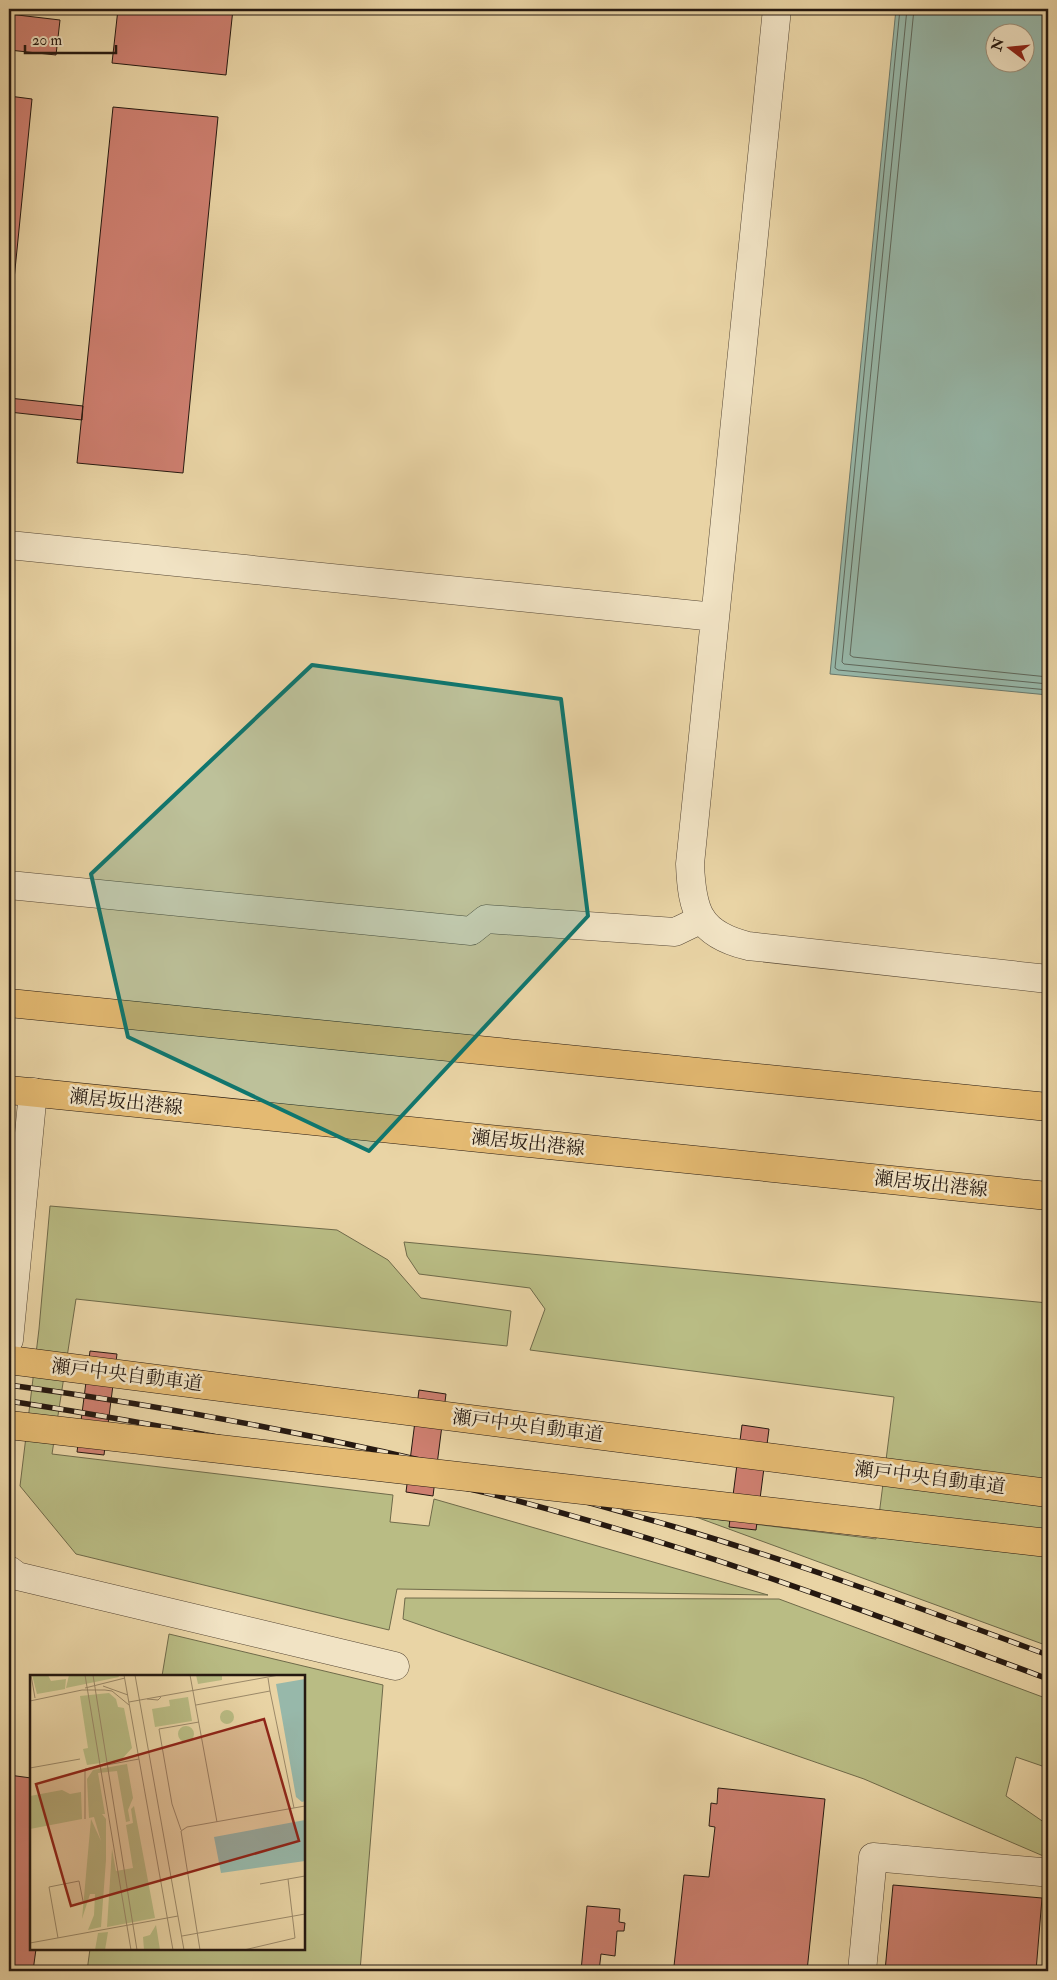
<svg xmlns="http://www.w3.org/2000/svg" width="1057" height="1980" font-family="'IM FELL Double Pica','Noto Serif JP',serif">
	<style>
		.green { fill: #b9bc84; stroke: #6f6a4a }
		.water { fill: #97b8aa; stroke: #69786c; fill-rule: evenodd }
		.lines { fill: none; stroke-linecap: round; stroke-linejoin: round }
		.shore { stroke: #5e685d; stroke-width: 1 }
		.building { fill: #ce7f70; stroke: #251810 }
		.minor-casing { stroke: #564735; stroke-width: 29 }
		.major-casing { stroke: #251810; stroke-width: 29 }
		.highway-casing { stroke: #251810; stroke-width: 29 }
		.minor { stroke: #f1e3c4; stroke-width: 28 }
		.major { stroke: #e4ba72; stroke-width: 28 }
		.highway { stroke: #e4ba72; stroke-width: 28 }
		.rail-casing { stroke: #251810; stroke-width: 5.5 }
		.rail { stroke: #f1e3c4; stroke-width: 4; stroke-dasharray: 11; stroke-linecap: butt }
		.highway-bridge-casing { stroke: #251810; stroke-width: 29; stroke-linecap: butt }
		.highway-bridge { stroke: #e4ba72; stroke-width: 28 }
		.marked { fill: #0f766e; fill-opacity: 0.2; stroke: #0f766e; stroke-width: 4; stroke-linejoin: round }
		.labels { text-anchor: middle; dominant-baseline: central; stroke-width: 5; stroke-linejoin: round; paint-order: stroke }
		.street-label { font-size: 19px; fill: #251810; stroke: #f1e3c4 }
		.inset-road { fill: none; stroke: #9b8969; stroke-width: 1 }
		.view { fill: #8f2418; fill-opacity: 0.15; stroke: #8f2418; stroke-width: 2.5 }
		.inset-edge { fill: none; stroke: #251810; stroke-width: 2.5 }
	</style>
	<rect width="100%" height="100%" fill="#e9d4a5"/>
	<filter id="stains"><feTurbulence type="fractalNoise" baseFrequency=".004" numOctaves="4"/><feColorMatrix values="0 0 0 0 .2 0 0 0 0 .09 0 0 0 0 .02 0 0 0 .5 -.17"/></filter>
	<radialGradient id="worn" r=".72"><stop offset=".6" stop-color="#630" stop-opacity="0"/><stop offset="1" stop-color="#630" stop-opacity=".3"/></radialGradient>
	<!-- green -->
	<path class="green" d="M50 1206 337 1230 388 1260 421 1298 511 1311 507 1346 76 1299 52 1454 393 1495 390 1522 429 1526 434 1499 768 1595 397 1589 389 1630 76 1554 20 1486 39 1329Z
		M404 1242 1048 1303V1646L696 1517 876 1539 894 1397 530 1350 545 1309 530 1288 419 1274 407 1256Z
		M405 1598 779 1599 1048 1699V1768L1016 1757 1006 1796 1048 1825V1858L864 1779 403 1619Z
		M169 1634 383 1685 360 1971H87L90 1949H304V1676H162Z"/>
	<!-- water -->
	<path class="water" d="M896 9H1048V695L830 674ZM994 32H1024V62H994Z"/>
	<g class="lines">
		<!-- shore -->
		<path class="shore" d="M900 9 835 668 838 670 1048 690
			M907 9 842 662 844 664 1048 684
			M914 9 850 655 853 657 1048 677"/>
	</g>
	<!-- building -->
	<path class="building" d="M118 9H233L226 75 112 63Z
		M9 14 60 20 56 55 9 50Z
		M9 73H12L10 96H9Z
		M9 96 32 99 9 330Z
		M113 107 218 117 183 473 77 463Z
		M9 398 83 406 82 420 9 412Z
		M90 1351 117 1354 104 1455 77 1452Z
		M419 1390 446 1394 433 1496 406 1492Z
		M742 1425 769 1429 756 1530 729 1527Z
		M9 1775 31 1778V1949H36L33 1971H9Z
		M718 1788 825 1799 807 1971H668L669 1966H674L684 1875 709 1877 715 1827 709 1826 711 1803 717 1804Z
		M893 1885 1042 1898 1036 1971H885Z
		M587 1906 620 1909 619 1922 625 1923 624 1931H617L615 1956 601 1954 599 1971H581Z"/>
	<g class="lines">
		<defs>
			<path id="minor" d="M777 9 690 864C692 912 699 934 748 946L1048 979
				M9 545 715 617
				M9 885 471 931 486 919 675 932 702 919
				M9 1340 33 1092
				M9 1570 17 1576 395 1666
				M862 1971 873 1857 1041 1872"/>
			<path id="major" d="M9 1003 1048 1107
				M9 1090 1048 1196"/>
			<path id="highway" d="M9 1360 1048 1493"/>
		</defs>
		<!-- minor casing -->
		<use href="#minor" class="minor-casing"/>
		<!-- major casing -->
		<use href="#major" class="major-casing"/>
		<!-- highway casing -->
		<use href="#highway" class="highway-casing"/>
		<!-- minor -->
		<use href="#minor" class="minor"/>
		<!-- major -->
		<use href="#major" class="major"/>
		<!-- highway -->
		<use href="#highway" class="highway"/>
		<defs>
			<path id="rail" d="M9 1385C233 1415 457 1463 675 1527 801 1564 925 1610 1048 1655
				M9 1401C127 1419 244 1441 360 1466 408 1476 456 1485 503 1497 689 1545 869 1612 1048 1679"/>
		</defs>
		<!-- rail casing -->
		<use href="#rail" class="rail-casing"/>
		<!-- rail -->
		<use href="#rail" class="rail"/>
		<defs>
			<path id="highway-bridge" d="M9 1425 1048 1543"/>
		</defs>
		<!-- highway-bridge casing -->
		<use href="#highway-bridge" class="highway-bridge-casing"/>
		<!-- highway-bridge -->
		<use href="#highway-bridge" class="highway-bridge"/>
	</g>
	<!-- marked area -->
	<path class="marked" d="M312 665 561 699 588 916 369 1151 128 1037 91 874Z"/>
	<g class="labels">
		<!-- street labels -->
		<g class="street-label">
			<text transform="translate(126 1102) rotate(6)">瀬居坂出港線</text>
			<text transform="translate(528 1143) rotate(6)">瀬居坂出港線</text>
			<text transform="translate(931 1184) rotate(6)">瀬居坂出港線</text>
			<text transform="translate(127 1375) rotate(7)">瀬戸中央自動車道</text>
			<text transform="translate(528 1426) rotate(7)">瀬戸中央自動車道</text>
			<text transform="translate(930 1478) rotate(7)">瀬戸中央自動車道</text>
		</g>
	</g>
	<!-- overview -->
	<g transform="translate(30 1675)">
		<rect width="275" height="275" fill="#e9d4a5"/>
		<path d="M2 0H18L21 6 36 4 35 14 7 19ZM39 0H88L89 2 36 13ZM166 0H192V5L168 9ZM79 18 86 24 88 32 94 33 102 73 91 85 57 90 53 74 58 73 50 21ZM158 22 162 46 125 52 122 34 140 31 139 25ZM190 42a7 7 0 1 1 14 0a7 7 0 1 1-14 0ZM148 59a8 8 0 1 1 16 0a8 8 0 1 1-16 0ZM97 89 103 123 98 135 100 146 96 147 87 96 68 98 75 139H72L76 144V185L71 252 58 255 64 240 65 219H60L52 244 61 144 71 166 64 142 59 143 57 104 63 95ZM32 115 40 119 51 117 52 144 0 154V121ZM104 131 125 243 77 252 82 174 86 196 103 193 96 150 103 148 101 134ZM126 250 130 275H114L113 262 120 260ZM78 257 75 275H65L68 258Z" fill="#b9bc84"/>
		<path d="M275 4V126L272 127 266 122 246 9ZM275 145V186L191 198 184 162Z" fill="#97b8aa"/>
		<path class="inset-road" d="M1 0 5 23M55 0 101 275M63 0 107 275M94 0 143 275M105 0 154 275M160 0 187 147M73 11 98 20M55 13 95 3M240 16 264 133M117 24 128 25 131 22M0 26 52 15H75L82 16 99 30M99 27 249 0M166 30 240 16 238 3M0 93 50 84M55 144V94L109 84M151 155 142 129 129 54 169 47M230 209 275 201M152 261 275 239M28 263 19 212 49 206 53 226M0 268 148 241M170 275 151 156 157 152 275 131M214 275 265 263 258 204"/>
		<path class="view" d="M234 44 269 166 41 231 6 109Z"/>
		<rect width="275" height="275" class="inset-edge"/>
	</g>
	<!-- margin -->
	<rect width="1057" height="1980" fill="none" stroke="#e9d4a5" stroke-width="30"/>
	<rect x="10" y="10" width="1037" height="1960" fill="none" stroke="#251810" stroke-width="2.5"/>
	<rect x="15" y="15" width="1027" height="1950" fill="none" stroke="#251810"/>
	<!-- north arrow -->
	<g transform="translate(1010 48) rotate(286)"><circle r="24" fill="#f1e3c4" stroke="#9f927c"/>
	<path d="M0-4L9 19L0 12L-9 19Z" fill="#8f2418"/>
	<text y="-8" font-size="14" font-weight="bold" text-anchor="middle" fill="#251810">N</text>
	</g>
	<!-- scale -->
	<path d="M25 45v8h91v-8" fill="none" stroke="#251810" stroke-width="2.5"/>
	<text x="32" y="45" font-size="15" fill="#251810" stroke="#f1e3c4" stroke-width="4" paint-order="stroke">20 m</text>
	<rect width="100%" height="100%" filter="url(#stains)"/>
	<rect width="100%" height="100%" fill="url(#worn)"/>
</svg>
